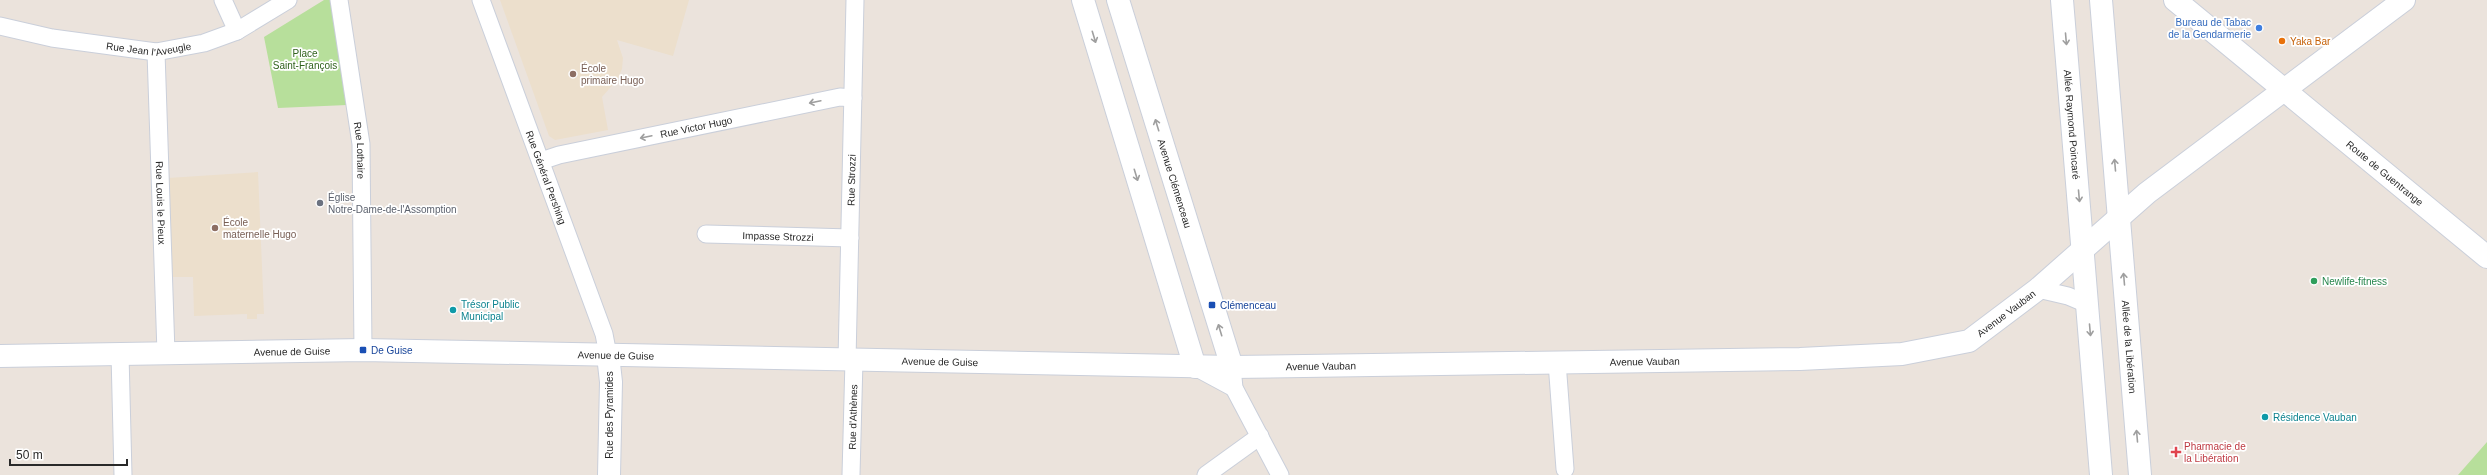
<svg xmlns="http://www.w3.org/2000/svg" width="2487" height="475" font-family="Helvetica,sans-serif">
	<style>
		.education { fill: #ecdfcc }
		.green { fill: #b7df9b }
		.lines { fill: none; stroke-linecap: round; stroke-linejoin: round }
		.street-casing { stroke: #cacfda; stroke-width: 19 }
		.secondary-casing { stroke: #cacfda; stroke-width: 24 }
		.street { stroke: #fff; stroke-width: 17 }
		.secondary { stroke: #fff; stroke-width: 22 }
		.oneway { stroke: #9f9f9f }
		.shop-dot { fill: #3f7fe0; stroke: #fff; stroke-width: 1.5 }
		.food-dot { fill: #e8710a; stroke: #fff; stroke-width: 1.5 }
		.education-dot { fill: #8d6e63; stroke: #fff; stroke-width: 1.5 }
		.worship-dot { fill: #6b7280; stroke: #fff; stroke-width: 1.5 }
		.leisure-dot { fill: #2e9e5b; stroke: #fff; stroke-width: 1.5 }
		.transit-dot { fill: #1a4fb4; stroke: #fff; stroke-width: 1.5 }
		.culture-dot { fill: #0f9aa8; stroke: #fff; stroke-width: 1.5 }
		.health-dot { fill: #e0444e; stroke: #fff; stroke-width: 1.5 }
		.labels { text-anchor: middle; dominant-baseline: central; stroke-width: 3.5; stroke-linejoin: round; paint-order: stroke }
		.shop-label { font-size: 10px; fill: #366cbe; stroke: #fff; text-anchor: end }
		.food-label { font-size: 10px; fill: #c56008; stroke: #fff; text-anchor: start }
		.street-label { font-size: 10px; fill: #292929; stroke: #fff }
		.park-label { font-size: 10px; fill: #31621d; stroke: #fff }
		.education-label { font-size: 10px; fill: #785e54; stroke: #fff; text-anchor: start }
		.worship-label { font-size: 10px; fill: #5b616d; stroke: #fff; text-anchor: start }
		.leisure-label { font-size: 10px; fill: #27864d; stroke: #fff; text-anchor: start }
		.culture-label { font-size: 10px; fill: #0d838f; stroke: #fff; text-anchor: start }
		.transit-label { font-size: 10px; fill: #164399; stroke: #fff; text-anchor: start }
		.health-label { font-size: 10px; fill: #be3a42; stroke: #fff; text-anchor: start }
	</style>
	<rect width="100%" height="100%" fill="#ebe3dc"/>
	<!-- education -->
	<path class="education" d="M500 0H689L673 56 617 40 623 58 622 69 617 80 602 97 608 130 555 140 549 136Z
		M258 172 264 314H257V319H247V314L194 316 193 277H171L168 178Z"/>
	<!-- green -->
	<path class="green" d="M324 0H333L347 105 278 108 264 37Z
		M2487 442V475H2458Z"/>
	<g class="lines">
		<defs>
			<g id="street">
				<path d="M223 0 237 31"/>
				<path id="s1" d="M339 0 361 144 363 350"/>
				<path id="s2" d="M481 0 604 334 608 355"/>
				<path id="s3" d="M0 26 52 38 156 52 204 43 237 31 288 0"/>
				<path id="s4" d="M156 52 166 353"/>
				<path id="s5" d="M541 161 559 155 840 97 853 98"/>
				<path id="s6" d="M706 234 850 238"/>
				<path d="M2038 289 2068 296 2087 304"/>
				<path d="M120 354 123 475"/>
				<path id="s7" d="M847 360 855 0"/>
				<path d="M1557 362 1565 469"/>
				<path d="M1195 367 1234 388"/>
				<path d="M1232 367 1234 388 1280 475"/>
				<path id="s8" d="M851 475 854 360"/>
				<path d="M1206 475 1260 436"/>
			</g>
			<g id="secondary">
				<path d="M1083 0 1195 367"/>
				<path id="s9" d="M1118 0 1232 367"/>
				<path id="s10" d="M2062 0 2101 475"/>
				<path id="s11" d="M2101 0 2140 475"/>
				<path id="s12" d="M2175 0 2487 257"/>
				<path d="M608 355 611 382 609 475"/>
				<path id="s13" d="M0 356 363 350 1232 367 1800 359 1902 354 1969 341 2038 289 2147 193 2404 0"/>
			</g>
		</defs>
		<!-- street casing -->
		<use href="#street" class="street-casing"/>
		<!-- secondary casing -->
		<use href="#secondary" class="secondary-casing"/>
		<!-- street -->
		<use href="#street" class="street"/>
		<!-- secondary -->
		<use href="#secondary" class="secondary"/>
	</g>
	<!-- one-way arrows -->
	<defs><path id="oneway-shaft" d="M-6 0H5M1.5-3L5.5 0L1.5 3" fill="none" stroke-width="1.6" stroke-linecap="round" stroke-linejoin="round"/></defs>
	<g class="oneway">
		<use href="#oneway-shaft" transform="translate(1094 37) rotate(73)"/>
		<use href="#oneway-shaft" transform="translate(2066 39) rotate(85)"/>
		<use href="#oneway-shaft" transform="translate(815 102) rotate(168)"/>
		<use href="#oneway-shaft" transform="translate(1157 125) rotate(-107)"/>
		<use href="#oneway-shaft" transform="translate(646 137) rotate(168)"/>
		<use href="#oneway-shaft" transform="translate(2115 165) rotate(-95)"/>
		<use href="#oneway-shaft" transform="translate(1136 175) rotate(73)"/>
		<use href="#oneway-shaft" transform="translate(2079 196) rotate(85)"/>
		<use href="#oneway-shaft" transform="translate(2124 279) rotate(-95)"/>
		<use href="#oneway-shaft" transform="translate(1220 330) rotate(-107)"/>
		<use href="#oneway-shaft" transform="translate(2090 330) rotate(85)"/>
		<use href="#oneway-shaft" transform="translate(2137 436) rotate(-95)"/>
	</g>
	<!-- markers -->
	<circle class="shop-dot" cx="2259" cy="28" r="4"/>
	<circle class="food-dot" cx="2282" cy="41" r="4"/>
	<g class="education-dot">
		<circle cx="573" cy="74" r="4"/>
		<circle cx="215" cy="228" r="4"/>
	</g>
	<circle class="worship-dot" cx="320" cy="203" r="4"/>
	<circle class="leisure-dot" cx="2314" cy="281" r="4"/>
	<g class="transit-dot">
		<rect x="1208" y="301" width="8" height="8" rx="2"/>
		<rect x="359" y="346" width="8" height="8" rx="2"/>
	</g>
	<g class="culture-dot">
		<circle cx="453" cy="310" r="4"/>
		<circle cx="2265" cy="417" r="4"/>
	</g>
	<path class="health-dot" d="M2174 446h4v4h4v4h-4v4h-4v-4h-4v-4h4z"/>
	<g class="labels">
		<!-- shop labels -->
		<g class="shop-label">
			<text x="2251" y="22">Bureau de Tabac<tspan x="2251" dy="12">de la Gendarmerie</tspan></text>
		</g>
		<!-- food labels -->
		<g class="food-label">
			<text x="2290" y="41">Yaka Bar</text>
		</g>
		<!-- street labels -->
		<g class="street-label">
			<text stroke="none"><textPath href="#s3" startOffset="151">Rue Jean l'Aveugle</textPath></text>
			<text stroke="none"><textPath href="#s10" startOffset="125">Allée Raymond Poincaré</textPath></text>
			<text stroke="none"><textPath href="#s5" startOffset="159">Rue Victor Hugo</textPath></text>
			<text stroke="none"><textPath href="#s1" startOffset="152">Rue Lothaire</textPath></text>
			<text stroke="none"><textPath href="#s12" startOffset="272">Route de Guentrange</textPath></text>
			<text stroke="none"><textPath href="#s2" startOffset="189">Rue Général Pershing</textPath></text>
			<text stroke="none"><textPath href="#s7" startOffset="180">Rue Strozzi</textPath></text>
			<text stroke="none"><textPath href="#s9" startOffset="192">Avenue Clémenceau</textPath></text>
			<text stroke="none"><textPath href="#s4" startOffset="151">Rue Louis le Pieux</textPath></text>
			<text stroke="none"><textPath href="#s6" startOffset="72">Impasse Strozzi</textPath></text>
			<text stroke="none"><textPath href="#s13" startOffset="2017">Avenue Vauban</textPath></text>
			<text stroke="none"><textPath href="#s11" startOffset="348">Allée de la Libération</textPath></text>
			<text stroke="none"><textPath href="#s13" startOffset="292">Avenue de Guise</textPath></text>
			<text stroke="none"><textPath href="#s13" startOffset="616">Avenue de Guise</textPath></text>
			<text stroke="none"><textPath href="#s13" startOffset="1645">Avenue Vauban</textPath></text>
			<text stroke="none"><textPath href="#s13" startOffset="940">Avenue de Guise</textPath></text>
			<text stroke="none"><textPath href="#s13" startOffset="1321">Avenue Vauban</textPath></text>
			<text transform="translate(609 415) rotate(-90)">Rue des Pyramides</text>
			<text stroke="none"><textPath href="#s8" startOffset="58">Rue d'Athènes</textPath></text>
		</g>
		<!-- park labels -->
		<g class="park-label">
			<text x="305" y="53">Place<tspan x="305" dy="12">Saint-François</tspan></text>
		</g>
		<!-- education labels -->
		<g class="education-label">
			<text x="581" y="68">École<tspan x="581" dy="12">primaire Hugo</tspan></text>
			<text x="223" y="222">École<tspan x="223" dy="12">maternelle Hugo</tspan></text>
		</g>
		<!-- worship labels -->
		<g class="worship-label">
			<text x="328" y="197">Église<tspan x="328" dy="12">Notre-Dame-de-l'Assomption</tspan></text>
		</g>
		<!-- leisure labels -->
		<g class="leisure-label">
			<text x="2322" y="281">Newlife-fitness</text>
		</g>
		<!-- culture labels -->
		<g class="culture-label">
			<text x="461" y="304">Trésor Public<tspan x="461" dy="12">Municipal</tspan></text>
			<text x="2273" y="417">Résidence Vauban</text>
		</g>
		<!-- transit labels -->
		<g class="transit-label">
			<text x="1220" y="305">Clémenceau</text>
			<text x="371" y="350">De Guise</text>
		</g>
		<!-- health labels -->
		<g class="health-label">
			<text x="2184" y="446">Pharmacie de<tspan x="2184" dy="12">la Libération</tspan></text>
		</g>
	</g>
	<!-- scale -->
	<path d="M10 459v6h117v-6" fill="none" stroke="#292929" stroke-width="2"/>
	<text x="16" y="459" font-size="12" fill="#292929" stroke="#ffffff" stroke-width="3" paint-order="stroke">50 m</text>
</svg>
